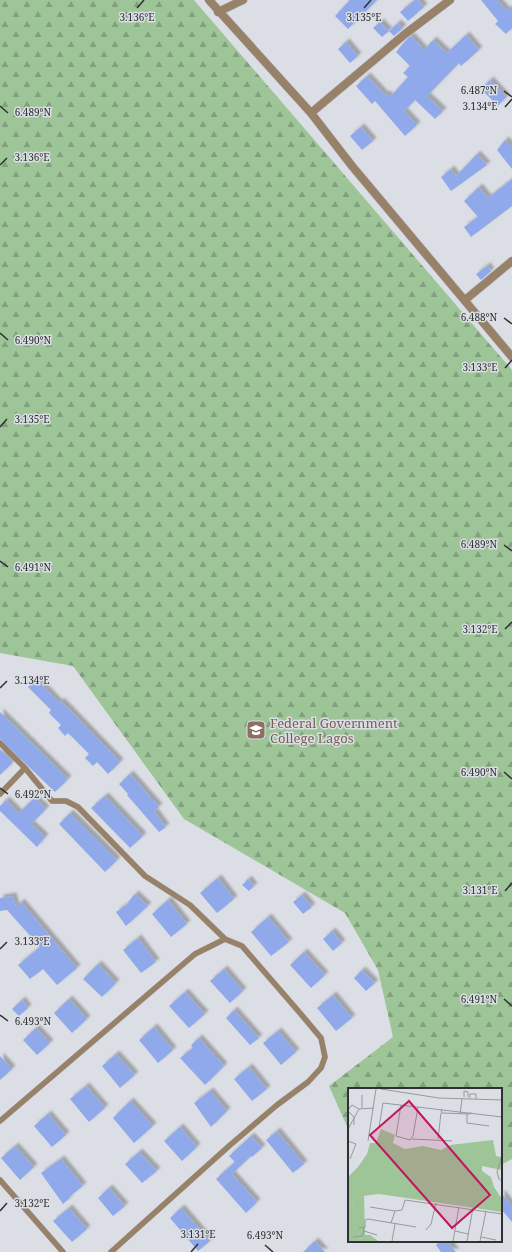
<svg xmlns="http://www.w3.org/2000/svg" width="512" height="1252" font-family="'Noto Serif',serif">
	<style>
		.forest { fill: url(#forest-firs) }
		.building { fill: #8fa9eb; filter: url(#shadow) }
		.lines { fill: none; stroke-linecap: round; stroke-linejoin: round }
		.service-casing { stroke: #b9bbc1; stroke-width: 6 }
		.minor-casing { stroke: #b9bbc1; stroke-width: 9 }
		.service { stroke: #988169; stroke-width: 5.5 }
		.minor { stroke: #988169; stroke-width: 8 }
		.ticks { fill: none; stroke: #2f3033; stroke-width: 1.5 }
		.labels { text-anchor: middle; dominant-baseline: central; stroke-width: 3; stroke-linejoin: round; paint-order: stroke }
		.education-label { font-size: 13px; fill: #785e54; stroke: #dbdee4; text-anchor: start }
		.inset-road { fill: none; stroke: #96989d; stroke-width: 1 }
		.view { fill: #c2185b; fill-opacity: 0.15; stroke: #c2185b; stroke-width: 2 }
		.inset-edge { fill: none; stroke: #2f3033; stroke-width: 2 }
		.ticks-label { font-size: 10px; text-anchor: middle; fill: #2f3033; stroke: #dbdee4; stroke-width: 3; stroke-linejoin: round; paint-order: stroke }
	</style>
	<defs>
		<pattern id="forest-firs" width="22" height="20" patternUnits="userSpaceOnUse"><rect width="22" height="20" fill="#9ec598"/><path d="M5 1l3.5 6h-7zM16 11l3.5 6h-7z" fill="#81a07d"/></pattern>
		<filter id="shadow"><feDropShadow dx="3.5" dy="-3.5" stdDeviation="1" flood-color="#0004"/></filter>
	</defs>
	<rect width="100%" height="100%" fill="#dbdee4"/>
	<!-- forest -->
	<path class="forest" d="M0 0H194L512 370V1159L501 1165V1089H349V1131L329 1086 393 1037 378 970 345 913 184 819 73 666 0 653Z"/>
	<!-- building -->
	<path class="building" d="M350 0H377L348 29 335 16Z
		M415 0H418L424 7 408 21 400 12Z
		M481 0H497L507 11 512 6V28L506 34 495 24 498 21Z
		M380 22 389 31 382 37 373 28Z
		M398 23 403 28 394 36 389 31Z
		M466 35 479 50 461 66 459 63 427 96 443 111 435 119 415 100 404 111 417 125 405 136 375 101 372 104 356 86 367 76 385 95 387 94 390 97 408 77 403 73 410 66 396 52 408 38 411 36 424 50 433 40 447 53Z
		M346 42 358 56 350 63 338 49Z
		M490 80 506 97 498 106 481 89Z
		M361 127 373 141 362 150 350 136Z
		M505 140 512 147V169L497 150Z
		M477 154 487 165 451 191 441 177 451 169 456 176Z
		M512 179V206L471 237 464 227 478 217 464 201 479 187 488 198Z
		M487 266 491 271 481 280 476 274Z
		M36 679 59 703 61 701 120 762 108 774 97 762 93 766 85 758 89 754 68 733 65 736 58 728 61 725 49 713 51 710 28 687Z
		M0 712 68 779 55 792 0 739Z
		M0 749 13 762 0 775Z
		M130 774 159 807 154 811 166 827 159 832 127 795 128 794 119 784Z
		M105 796 143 836 130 848 91 808Z
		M34 798 46 809 31 824 45 837 37 847 0 811V806L6 800 19 813Z
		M70 813 117 860 105 872 59 824Z
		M218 878 234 899 217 913 200 893Z
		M248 879 254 886 249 891 242 885Z
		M135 894 148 906 126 926 116 912 129 903 128 902Z
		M302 895 312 907 303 914 293 902Z
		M13 896 16 907 21 902 77 968 57 985 43 969 30 979 18 965 40 947 7 910 0 911V898Z
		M168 900 187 924 171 937 152 914Z
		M268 917 289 942 271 956 251 932Z
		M332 931 342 943 333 951 323 939Z
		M138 938 156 962 141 973 123 950Z
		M304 952 325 975 311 988 290 965Z
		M98 964 116 983 102 997 83 979Z
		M224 969 243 991 230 1003 210 981Z
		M362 970 375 983 366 991 354 978Z
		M185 992 205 1014 189 1028 169 1006Z
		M333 995 352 1018 336 1031 317 1008Z
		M69 999 87 1019 72 1033 54 1013Z
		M22 1000 28 1008 19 1016 12 1009Z
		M234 1010 259 1038 250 1045 226 1018Z
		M154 1027 173 1050 158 1063 139 1040Z
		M36 1028 50 1043 37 1055 23 1040Z
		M278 1031 296 1052 281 1065 263 1043Z
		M199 1038 224 1066 205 1085 180 1058 193 1048 191 1045Z
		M116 1054 135 1075 120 1088 102 1066Z
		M0 1056 12 1069 0 1080Z
		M249 1067 267 1089 252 1101 234 1079Z
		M86 1086 105 1108 89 1122 70 1099Z
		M210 1091 227 1111 211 1127 194 1103Z
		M130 1101 153 1126 134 1143 113 1118Z
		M48 1114 66 1135 52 1147 34 1126Z
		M180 1127 197 1147 182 1161 164 1141Z
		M277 1131 304 1164 293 1173 266 1140Z
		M251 1136 262 1148 252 1157 251 1156 232 1174 257 1202 246 1213 216 1179 235 1162 229 1156Z
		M15 1146 34 1167 20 1180 1 1158Z
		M139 1152 157 1171 142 1183 125 1164Z
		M61 1159 83 1186 69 1197 70 1198 63 1204 41 1173Z
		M109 1188 125 1206 113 1216 98 1198Z
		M501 1193 512 1206V1222L501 1209Z
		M69 1208 87 1229 72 1242 53 1221Z
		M181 1208 210 1241 198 1251 170 1218Z
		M315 1241 325 1252H303Z
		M440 1241H447L456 1252H441L436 1245Z"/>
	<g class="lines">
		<defs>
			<path id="service" d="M0 743 25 768 52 801H66L78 807 145 876 190 905 225 939
				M0 794 25 768
				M0 1121 195 954 225 939 242 946 300 1013 321 1038 325 1057 321 1068 308 1082 277 1105 229 1146 111 1252
				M0 1180 63 1252"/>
			<path id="minor" d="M209 0 311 113 352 166 512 357
				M218 12 243 0
				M311 113 405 34 450 0
				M465 300 512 261"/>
		</defs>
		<!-- service casing -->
		<use href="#service" class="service-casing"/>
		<!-- minor casing -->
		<use href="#minor" class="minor-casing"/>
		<!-- service -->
		<use href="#service" class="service"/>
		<!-- minor -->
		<use href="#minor" class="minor"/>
	</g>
	<!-- ticks -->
	<path class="ticks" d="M137 8 144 0M364 8 371 0M504 91 512 97M0 106 8 113M505 107 512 99M0 165 7 158M504 318 512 324M0 333 8 340M505 368 512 360M0 427 7 419M504 545 512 551M0 561 8 567M505 629 512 622M0 688 7 681M504 772 512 779M0 788 8 794M505 891 512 883M0 949 7 942M504 999 512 1006M0 1015 8 1021M0 1211 7 1203M265 1245 273 1252M191 1252 198 1244"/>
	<!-- icons -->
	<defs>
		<symbol id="school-square" viewBox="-11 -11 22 22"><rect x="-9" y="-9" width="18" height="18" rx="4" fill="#8d6e63" stroke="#dbdee4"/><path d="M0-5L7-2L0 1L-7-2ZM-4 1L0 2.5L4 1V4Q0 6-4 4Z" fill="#fff"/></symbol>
	</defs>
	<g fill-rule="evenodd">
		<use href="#school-square" x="245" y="719" width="22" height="22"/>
	</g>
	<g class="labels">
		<!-- education labels -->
		<g class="education-label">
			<text x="270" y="723">Federal Government<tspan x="270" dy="15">College Lagos</tspan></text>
		</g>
	</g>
	<!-- overview -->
	<g transform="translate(348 1088)">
		<rect width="154" height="154" fill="#dbdee4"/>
		<path d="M16 107 17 147 10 153H0V118L4 117 7 109Z" fill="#9ec598"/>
		<path d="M33 41 47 47 45 55 57 61 75 58 93 62 102 57 145 52 148 68 154 69V82L134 78V83L143 89 146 99 154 111V124L31 106 7 109 4 117 0 118V89L10 79 19 66 22 55H28ZM17 147H22L30 153H10Z" fill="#9ec598"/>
		<path class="inset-road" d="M33 1 91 10 154 12M14 7V20M116 9V3L120 4V9M122 10V6H128V11M53 17 48 48 62 52 65 48 70 19M93 21 94 25 122 26 123 24M0 22 4 17 11 21M0 23 6 29V37M112 26 114 11M119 26V35L141 38M31 39 35 15 154 29M0 41 11 21 26 20M64 51 104 53M90 51 93 25M0 53 8 56 2 71M20 53 28 1M154 67 149 84 151 91 154 93M22 119 47 123M43 135 47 123 54 122 57 112 154 126M11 140 17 139V132L20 131 68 139M78 142 83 136 88 115M16 143 29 147M107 143 120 146M5 149 15 148 16 139M133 149 148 152M44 153 47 136M105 153 111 119M119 153 125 120M132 153 138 123"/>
		<path class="view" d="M61 13 142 107 104 140 22 47Z"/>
		<rect width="154" height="154" class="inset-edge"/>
	</g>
	<g class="ticks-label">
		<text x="137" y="21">3.136°E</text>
		<text x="364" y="21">3.135°E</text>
		<text x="479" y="94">6.487°N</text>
		<text x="480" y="110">3.134°E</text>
		<text x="33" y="116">6.489°N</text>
		<text x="32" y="161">3.136°E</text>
		<text x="479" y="321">6.488°N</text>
		<text x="33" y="344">6.490°N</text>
		<text x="480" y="371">3.133°E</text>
		<text x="32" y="423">3.135°E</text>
		<text x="479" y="548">6.489°N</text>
		<text x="33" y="571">6.491°N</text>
		<text x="480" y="633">3.132°E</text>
		<text x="32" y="684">3.134°E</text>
		<text x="479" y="776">6.490°N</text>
		<text x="33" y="798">6.492°N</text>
		<text x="480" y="894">3.131°E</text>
		<text x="32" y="945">3.133°E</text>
		<text x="479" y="1003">6.491°N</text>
		<text x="33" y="1025">6.493°N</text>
		<text x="32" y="1207">3.132°E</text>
		<text x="198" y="1238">3.131°E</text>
		<text x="265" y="1239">6.493°N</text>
	</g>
</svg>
